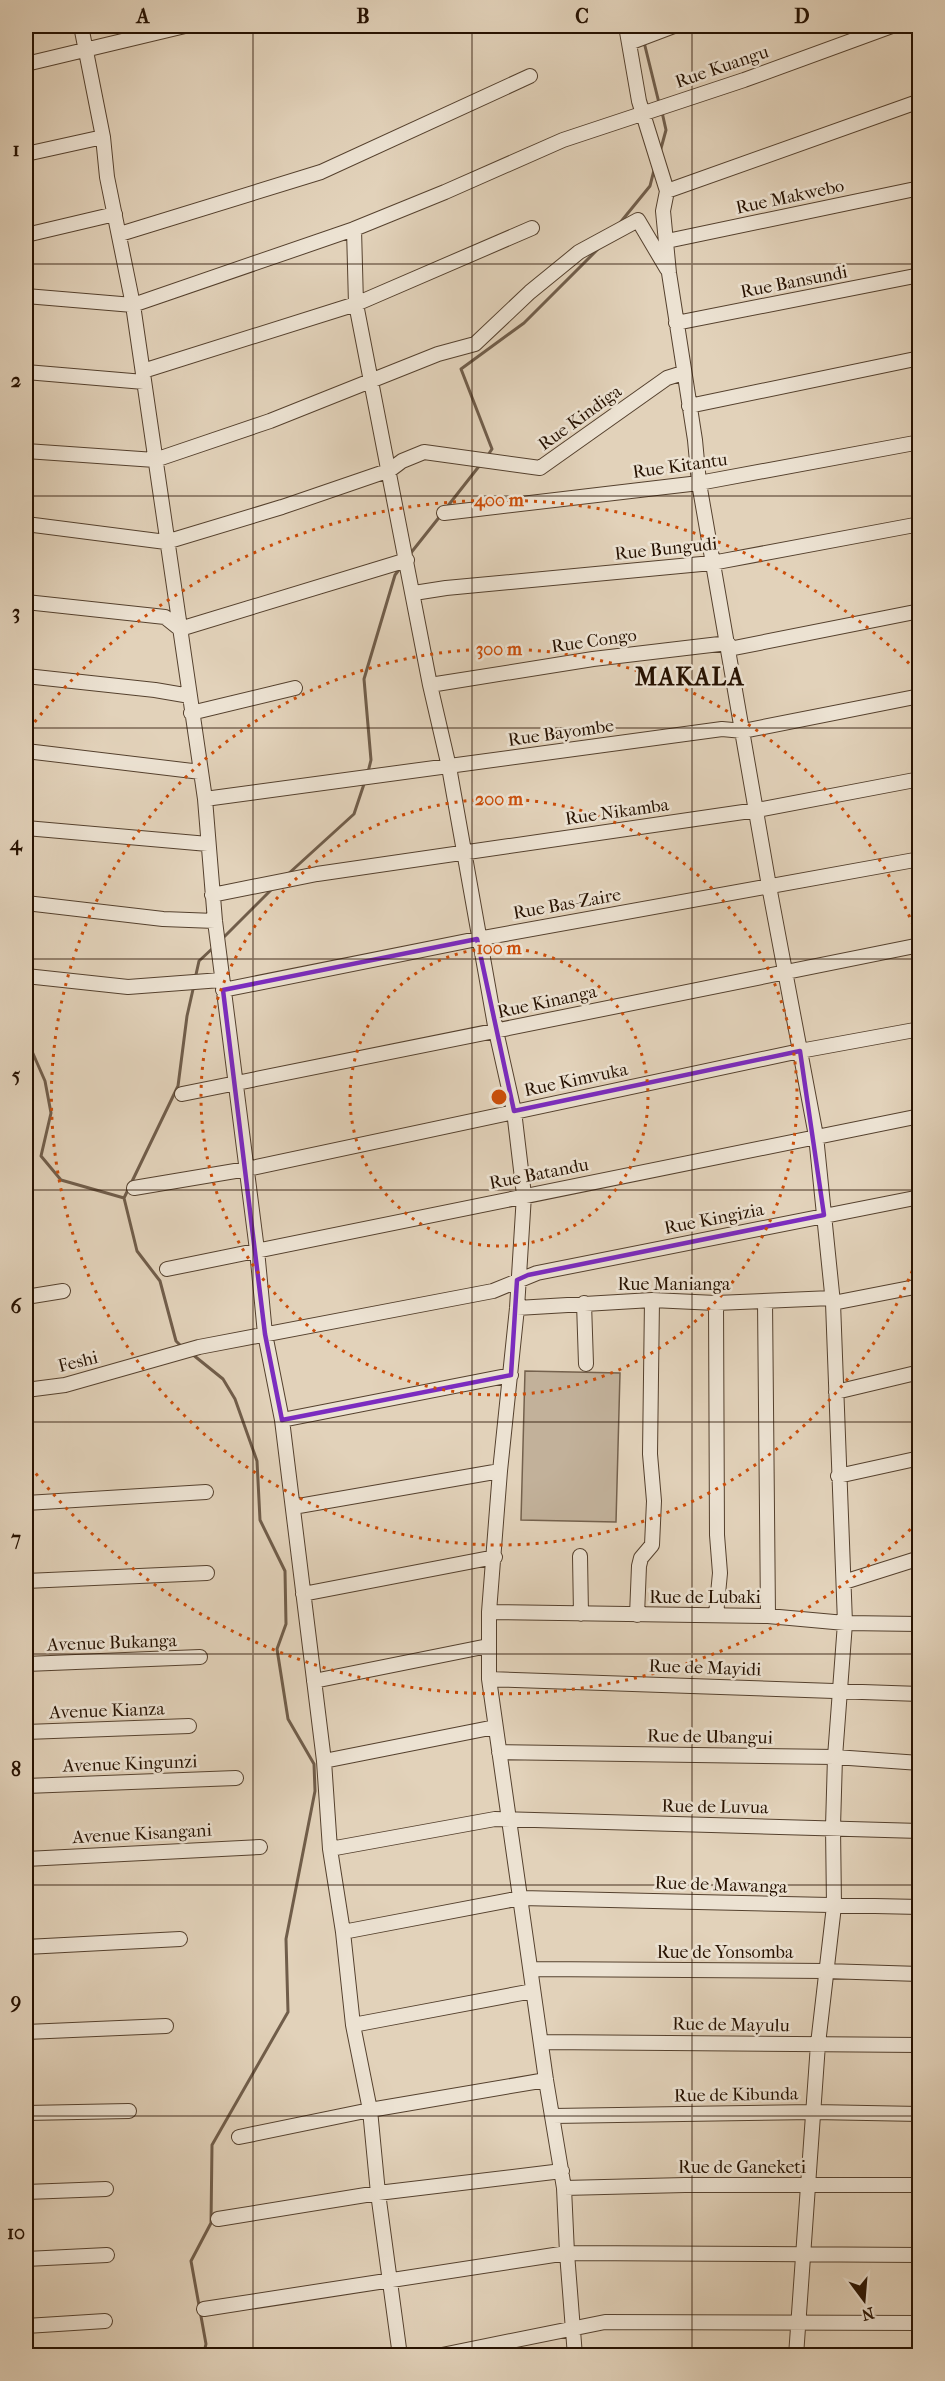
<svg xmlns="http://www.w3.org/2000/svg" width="945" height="2381" font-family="'IM FELL French Canon',serif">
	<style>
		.green { fill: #c2b19a; stroke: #74614d; stroke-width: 1.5 }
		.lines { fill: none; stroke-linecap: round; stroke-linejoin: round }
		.stream { stroke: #705d4a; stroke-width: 3 }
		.minor-casing { stroke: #55412e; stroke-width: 16 }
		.minor { stroke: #ece2d2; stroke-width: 14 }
		.marked { fill: none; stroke: #7b2cbf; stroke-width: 4.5; stroke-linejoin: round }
		.grid { fill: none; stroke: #261100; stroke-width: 1.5; stroke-opacity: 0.55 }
		.ring { fill: none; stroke: #cb4e0a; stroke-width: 3; stroke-dasharray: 3 6 }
		.labels { text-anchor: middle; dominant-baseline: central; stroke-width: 5; stroke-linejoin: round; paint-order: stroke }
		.street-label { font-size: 18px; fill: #261100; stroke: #ece2d2 }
		.district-label { font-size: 24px; font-weight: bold; letter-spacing: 1.5px; fill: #261100; stroke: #ece2d2 }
		.centre { fill: #cb4e0a; stroke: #ece2d2; stroke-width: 3 }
		.ring-label { font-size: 18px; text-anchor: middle; font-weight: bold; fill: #cb4e0a; stroke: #ece2d2; stroke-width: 5; stroke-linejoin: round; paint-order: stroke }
		.neatline { fill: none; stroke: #261100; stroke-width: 2 }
		.grid-label { font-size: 20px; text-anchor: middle; font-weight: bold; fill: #261100 }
	</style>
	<rect width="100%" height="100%" fill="#e2d2ba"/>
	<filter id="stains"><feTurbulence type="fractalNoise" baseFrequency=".00333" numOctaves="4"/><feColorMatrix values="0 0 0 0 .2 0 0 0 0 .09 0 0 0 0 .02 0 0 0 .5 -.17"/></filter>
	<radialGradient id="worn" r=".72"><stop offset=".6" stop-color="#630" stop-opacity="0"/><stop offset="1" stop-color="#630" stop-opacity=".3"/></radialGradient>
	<!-- green -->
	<path class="green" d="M525 1371 620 1373 616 1522 521 1520Z"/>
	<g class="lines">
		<!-- stream -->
		<path class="stream" d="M644 42 659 103
			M660 152 666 130 662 112
			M619 224 650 186 654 170
			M488 455 492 449 461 369 524 323 600 247
			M447 507 480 465
			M410 554 441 515
			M368 772 371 760 364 679 395 575 401 567
			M287 875 354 814 365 781
			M223 938 273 888
			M195 979 199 961 214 947
			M26 1021 31 1049 45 1081 51 1113 41 1156 61 1180 124 1198
			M182 1347 176 1341 160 1281 137 1251 124 1198 178 1086 187 1016 194 985
			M192 1354 223 1379 235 1399 257 1461 260 1520 285 1571 286 1624 277 1649 288 1719 314 1764 315 1791 286 1939 288 2012 212 2145 211 2223 191 2261 206 2344 203 2356"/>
		<defs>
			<path id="minor" d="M81 26 103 137 107 177 133 305 205 799 215 921 257 1250 265 1334 282 1420 324 1761 330 1849 343 1932 353 2025 370 2110 378 2193 400 2356
				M626 26 639 101 667 191 663 211 669 273 695 440 699 483 769 886 816 1136 833 1303 845 1623 835 1757 833 1827 834 1906 818 2044 796 2356
				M629 43 674 26
				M26 64 185 26
				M26 154 103 137
				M667 191 920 101
				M354 229 356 304 430 685 449 767 496 1031 514 1111 524 1195 517 1308 500 1471 489 1612V1679L546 2080 564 2188 567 2253 575 2356
				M120 234 321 172 530 76
				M26 235 115 214
				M667 241 920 188
				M26 296 133 305 354 229 445 192 563 140 744 80 892 26
				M676 323 920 275
				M143 371 356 304 532 228
				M26 372 144 382
				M689 406 920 358
				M26 451 155 460 270 421 438 354 475 344 530 292 579 252 638 220 667 269
				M444 513 699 483 920 442
				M26 524 166 542 282 507 390 470 402 461 424 452 540 468 667 378 683 373
				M414 593 446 588 712 563 920 524
				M26 602 165 617 180 629 407 560
				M729 649 920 611
				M26 676 155 690 190 696
				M430 685 593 659 728 643
				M191 713 295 688
				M26 751 201 772
				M205 799 722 729 743 731 920 696
				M26 828 208 844
				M212 895 317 874 757 810 920 779
				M26 903 163 919 215 921
				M26 976 128 987 221 980
				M223 990 477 939 920 859
				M182 1094 920 945
				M134 1188 247 1169 800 1051 920 1029
				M167 1269 920 1116
				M26 1297 63 1291
				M765 1301 768 1616
				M584 1303 586 1364
				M833 1303 920 1286
				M517 1308 652 1300 716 1303 832 1298
				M26 1390 65 1385 199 1347 493 1291 537 1273 920 1197
				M836 1392 920 1372
				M282 1420 511 1375
				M838 1476 920 1458
				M26 1503 206 1492
				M293 1507 500 1471
				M580 1556 581 1614
				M26 1581 207 1573
				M844 1582 920 1558
				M303 1594 495 1557
				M489 1612 768 1616 845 1623 920 1624
				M637 1615 639 1566 641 1558 652 1545 654 1501 650 1454 652 1300
				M716 1615 720 1573 717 1535 716 1303
				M26 1664 200 1657
				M489 1679 920 1694
				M314 1681 488 1646
				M26 1732 189 1726
				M499 1752 835 1757 920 1763
				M324 1761 495 1727
				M26 1786 236 1778
				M330 1849 495 1819 920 1831
				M26 1859 260 1847
				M343 1932 521 1898 920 1907
				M26 1947 180 1939
				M531 1969 825 1971 920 1974
				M353 2025 533 1991
				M26 2032 166 2026
				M542 2042 920 2045
				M26 2113 129 2111
				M553 2116 814 2112 920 2114
				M239 2137 370 2110 546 2080
				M564 2188 685 2185H920
				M26 2192 106 2189
				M218 2219 378 2193 562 2171
				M26 2259 107 2255
				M204 2309 567 2253 920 2255
				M26 2326 105 2321
				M437 2356 605 2322 920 2323"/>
		</defs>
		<!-- minor casing -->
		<use href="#minor" class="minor-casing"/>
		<!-- minor -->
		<use href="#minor" class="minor"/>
	</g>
	<!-- marked area -->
	<path class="marked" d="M477 939 514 1111 800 1051 824 1215 528 1275 517 1280 511 1375 282 1420 265 1334 223 990Z"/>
	<!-- grid -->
	<path class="grid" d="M253 26V2356M472 26V2356M692 26V2356M26 264H920M26 496H920M26 728H920M26 959H920M26 1190H920M26 1422H920M26 1654H920M26 1885H920M26 2116H920"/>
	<!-- distance rings -->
	<g class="ring">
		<circle cx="499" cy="1097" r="149"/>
		<circle cx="499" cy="1097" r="298"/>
		<path d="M919 1254A448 448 0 1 1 919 940"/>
		<path d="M917 1523A597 597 0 0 1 29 1465M29 729A597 597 0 0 1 917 671"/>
	</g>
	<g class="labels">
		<!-- street labels -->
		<g class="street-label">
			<text transform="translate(722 67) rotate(-19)">Rue Kuangu</text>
			<text transform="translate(790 197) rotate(-12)">Rue Makwebo</text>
			<text transform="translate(794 282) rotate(-11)">Rue Bansundi</text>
			<text transform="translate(580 418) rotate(-36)">Rue Kindiga</text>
			<text transform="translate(680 466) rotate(-8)">Rue Kitantu</text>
			<text transform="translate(666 549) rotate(-6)">Rue Bungudi</text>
			<text transform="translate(594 641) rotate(-8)">Rue Congo</text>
			<text transform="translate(561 733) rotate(-8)">Rue Bayombe</text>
			<text transform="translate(617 812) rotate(-8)">Rue Nikamba</text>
			<text transform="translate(567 904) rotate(-10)">Rue Bas-Zaire</text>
			<text transform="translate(547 1002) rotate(-12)">Rue Kinanga</text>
			<text transform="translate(576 1080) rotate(-12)">Rue Kimvuka</text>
			<text transform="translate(539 1174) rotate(-11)">Rue Batandu</text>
			<text transform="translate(714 1219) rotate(-11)">Rue Kingizia</text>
			<text x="674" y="1284">Rue Manianga</text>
			<text transform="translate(78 1362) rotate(-14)">Feshi</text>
			<text x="705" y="1597">Rue de Lubaki</text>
			<text transform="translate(112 1643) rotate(-2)">Avenue Bukanga</text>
			<text transform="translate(705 1668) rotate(2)">Rue de Mayidi</text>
			<text transform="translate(107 1711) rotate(-2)">Avenue Kianza</text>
			<text transform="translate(710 1737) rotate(1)">Rue de Ubangui</text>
			<text transform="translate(130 1764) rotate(-2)">Avenue Kingunzi</text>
			<text transform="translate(715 1807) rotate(1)">Rue de Luvua</text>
			<text transform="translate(142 1834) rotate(-3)">Avenue Kisangani</text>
			<text transform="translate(721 1885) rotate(2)">Rue de Mawanga</text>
			<text x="725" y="1952">Rue de Yonsomba</text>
			<text transform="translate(731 2025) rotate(1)">Rue de Mayulu</text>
			<text transform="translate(736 2095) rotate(-1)">Rue de Kibunda</text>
			<text x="742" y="2167">Rue de Ganeketi</text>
		</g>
		<!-- district labels -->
		<g class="district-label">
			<text x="690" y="677">MAKALA</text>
		</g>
	</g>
	<circle cx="499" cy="1097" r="9" class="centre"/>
	<g class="ring-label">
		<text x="499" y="506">400 m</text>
		<text x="499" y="655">300 m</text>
		<text x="499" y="805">200 m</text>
		<text x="499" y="954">100 m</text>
	</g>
	<!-- margin -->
	<rect width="945" height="2381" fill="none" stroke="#e2d2ba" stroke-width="66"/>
	<!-- north arrow -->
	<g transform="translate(864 2300) rotate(164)" stroke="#ece2d2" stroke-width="4.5" paint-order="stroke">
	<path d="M0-4.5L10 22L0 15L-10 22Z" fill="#261100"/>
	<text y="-9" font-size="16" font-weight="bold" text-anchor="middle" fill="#261100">N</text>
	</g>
	<rect x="33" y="33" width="879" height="2315" class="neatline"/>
	<g class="grid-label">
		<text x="143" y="23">A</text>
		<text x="363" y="23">B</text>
		<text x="582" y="23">C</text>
		<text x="802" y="23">D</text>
		<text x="16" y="156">1</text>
		<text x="16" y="387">2</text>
		<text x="16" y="619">3</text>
		<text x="16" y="850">4</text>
		<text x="16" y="1082">5</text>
		<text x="16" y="1313">6</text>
		<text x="16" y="1545">7</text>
		<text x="16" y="1776">8</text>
		<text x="16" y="2008">9</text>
		<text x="16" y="2239">10</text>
	</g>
	<rect width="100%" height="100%" filter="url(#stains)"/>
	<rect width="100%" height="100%" fill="url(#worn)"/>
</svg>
